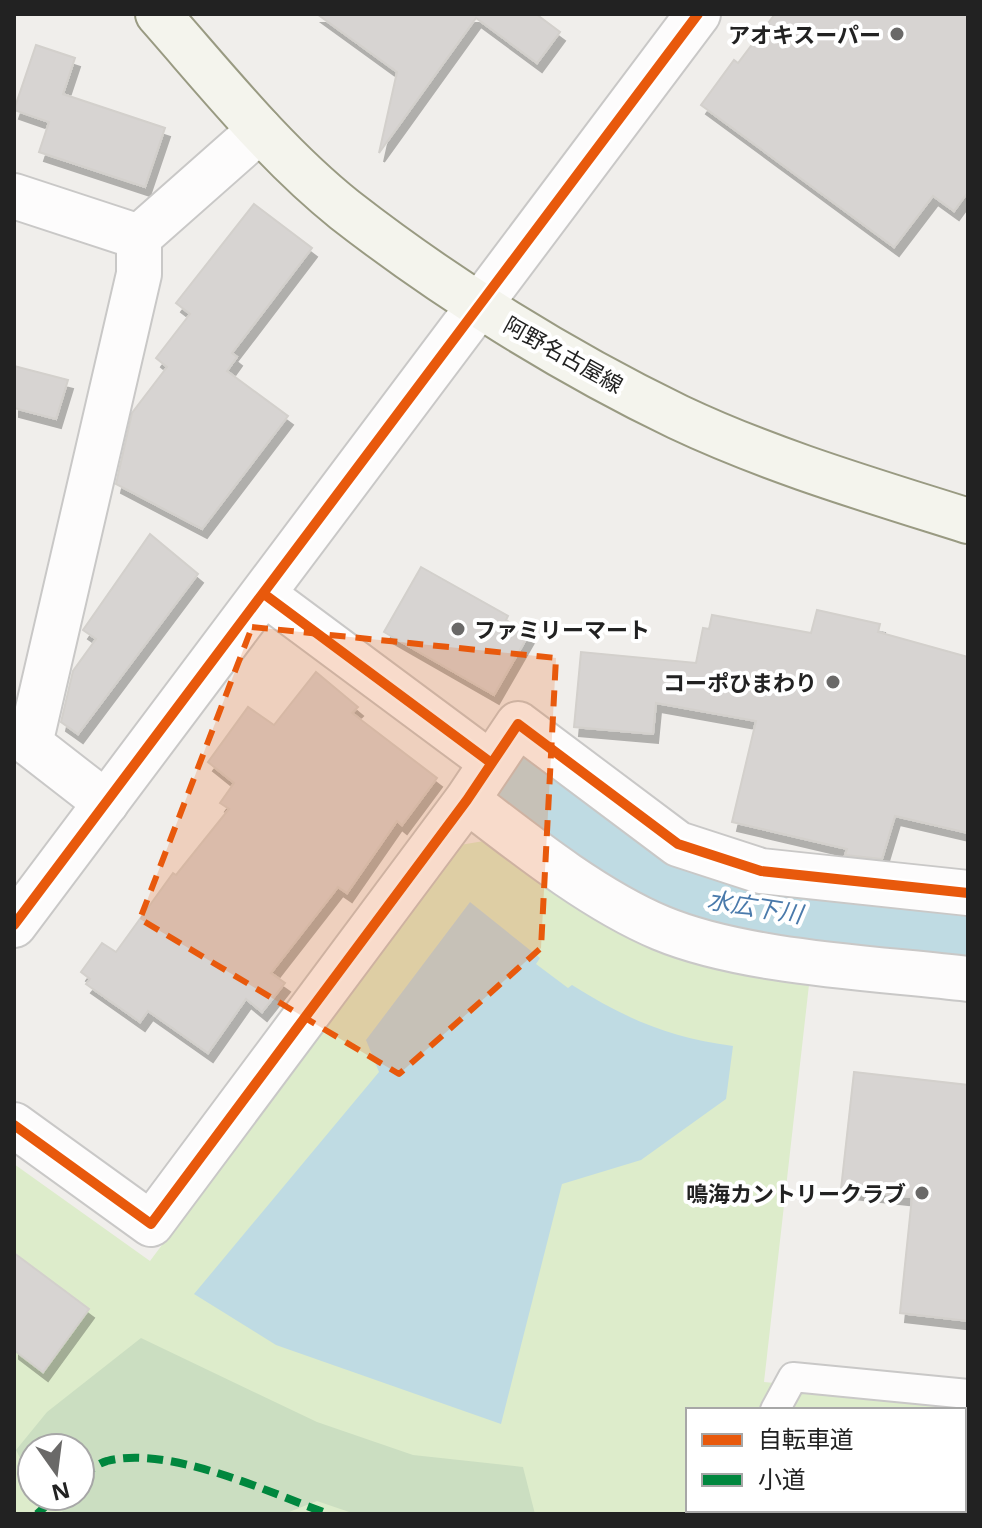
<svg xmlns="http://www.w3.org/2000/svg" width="982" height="1528" font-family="'Open Sans','Noto Sans JP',sans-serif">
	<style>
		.grass { fill: #ddeccb; fill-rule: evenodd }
		.forest { fill: #cbdec1 }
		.water { fill: #bfdbe3 }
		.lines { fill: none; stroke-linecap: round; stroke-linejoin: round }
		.river { stroke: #bfdbe3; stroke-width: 84 }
		.building { fill: #d7d4d2; stroke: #d3d0cc; stroke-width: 2; filter: url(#shadow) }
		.service-casing { stroke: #c9c8c7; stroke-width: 32 }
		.pedestrian-casing { stroke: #c9c8c7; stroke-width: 46 }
		.minor-casing { stroke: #c9c8c7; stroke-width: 48 }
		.tertiary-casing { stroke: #c9c8c7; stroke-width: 48 }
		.secondary-casing { stroke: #999a82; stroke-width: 48 }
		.service { stroke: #fdfcfc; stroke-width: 28 }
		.pedestrian { stroke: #fdfcfc; stroke-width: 42 }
		.minor { stroke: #fdfcfc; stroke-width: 44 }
		.tertiary { stroke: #fdfcfc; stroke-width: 44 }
		.secondary { stroke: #f4f4ed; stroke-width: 44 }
		.quiet { stroke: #00873e; stroke-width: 8; stroke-dasharray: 16 8; stroke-linecap: butt }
		.cycleway-casing { stroke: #fff; stroke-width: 15 }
		.cycleway { stroke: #e8590c; stroke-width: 10 }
		.marked { fill: #e8590c; fill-opacity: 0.2; stroke: #e8590c; stroke-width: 6; stroke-dasharray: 16 10; stroke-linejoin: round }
		.poi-dot { fill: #6a6968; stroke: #fff; stroke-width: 3 }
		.labels { text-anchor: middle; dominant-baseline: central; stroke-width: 8; stroke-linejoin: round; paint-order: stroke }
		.poi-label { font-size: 22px; font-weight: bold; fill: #222; stroke: #fff; text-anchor: end }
		.street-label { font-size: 22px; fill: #222; stroke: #fff }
		.water-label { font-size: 24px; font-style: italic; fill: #4a7aab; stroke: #fff }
	</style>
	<defs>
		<filter id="shadow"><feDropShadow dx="5" dy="9" stdDeviation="0" flood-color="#0004"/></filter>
	</defs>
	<rect width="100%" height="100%" fill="#f0eeeb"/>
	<!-- grass -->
	<path class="grass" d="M484 841 810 976 764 1382 968 1402V1514H14V1164L150 1261 460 845ZM688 1410H964V1510H688ZM32 1448H80V1496H32Z"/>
	<!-- forest -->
	<path class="forest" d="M141 1338 317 1422 413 1455 523 1467 535 1514H355L317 1501 284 1514H65L47 1496H80V1448H32V1481L16 1450 47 1412Z"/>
	<!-- water -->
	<path class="water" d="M470 902 540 958 536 964 568 988 572 985C624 1018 670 1038 733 1046L726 1099 641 1160 562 1184 501 1424 276 1345 194 1294 379 1072 366 1040Z"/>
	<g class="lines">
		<!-- river -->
		<path class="river" d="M524 789C567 817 621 865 666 886 745 922 880 926 968 936"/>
	</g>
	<!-- building -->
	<path class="building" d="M317 14H536L560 32 537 63 476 18 379 153 397 72Z
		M775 14H968V192L954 211 933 196 894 247 701 105 734 60 738 63Z
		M36 45 75 58 63 94 165 128 145 187 39 152 49 122 14 110Z
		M254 204 312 248 232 353 237 357 227 371 288 416 202 529 116 484 132 413 167 367 156 358 190 314 176 303Z
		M14 366 68 380 56 419 14 408Z
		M150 534 198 574 78 734 61 722 73 671 96 639 83 630Z
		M421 567 508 616 506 620 529 634 494 695 384 632Z
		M817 610 880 624 878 632 968 657V833L895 816 882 859 845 855 847 849 732 822 756 721 656 703 653 734 574 727 581 652 696 663 703 628 709 629 712 615 811 633Z
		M316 672 358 707 352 713 437 778 402 825 397 821 347 893 338 887 271 973 285 983 262 1012 246 999 208 1053 148 1011 140 1022 86 984 90 979 81 972 102 943 116 952 173 873 176 875 229 809 220 803 234 783 208 762 248 707 274 725Z
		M854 1072 968 1085V1321L900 1313 912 1197 841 1189Z
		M14 1253 89 1309 43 1372 14 1350Z"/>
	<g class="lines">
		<defs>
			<path id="service" d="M775 1410 793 1377 968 1394
				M725 1514 726 1510"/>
			<path id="pedestrian" d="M264 594 490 762"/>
			<path id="minor" d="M14 196 139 237
				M467 800C524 844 594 900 661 928 745 963 876 968 968 979
				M106 803 30 744 139 274V237L260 130
				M14 1125 151 1224 467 800 518 724 678 844 761 871 968 893"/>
			<path id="tertiary" d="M14 925 698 14"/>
			<path id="secondary" d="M158 14C217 81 275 154 345 210 445 288 564 362 678 417 771 461 870 490 968 521"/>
		</defs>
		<!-- service casing -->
		<use href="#service" class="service-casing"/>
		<!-- pedestrian casing -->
		<use href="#pedestrian" class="pedestrian-casing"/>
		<!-- minor casing -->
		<use href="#minor" class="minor-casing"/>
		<!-- tertiary casing -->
		<use href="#tertiary" class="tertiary-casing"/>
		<!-- secondary casing -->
		<use href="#secondary" class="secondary-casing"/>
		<!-- service -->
		<use href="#service" class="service"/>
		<!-- pedestrian -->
		<use href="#pedestrian" class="pedestrian"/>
		<!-- minor -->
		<use href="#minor" class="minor"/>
		<!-- tertiary -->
		<use href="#tertiary" class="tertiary"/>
		<!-- secondary -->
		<use href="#secondary" class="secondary"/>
		<!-- quiet -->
		<path class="quiet" d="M80 1477C88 1472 98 1463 107 1461 167 1445 266 1491 323 1512
			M37 1514 57 1496"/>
		<defs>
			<path id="cycleway" d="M264 594 490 762
				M14 925 698 14
				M14 1125 151 1224 467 800 518 724 678 844 761 871 968 893"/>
		</defs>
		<!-- cycleway casing -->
		<use href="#cycleway" class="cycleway-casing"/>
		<!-- cycleway -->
		<use href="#cycleway" class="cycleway"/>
	</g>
	<!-- marked area -->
	<path class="marked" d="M252 627 556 658 541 948 399 1074 140 919Z"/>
	<!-- markers -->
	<g class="poi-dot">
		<circle cx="897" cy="34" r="8"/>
		<circle cx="458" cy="629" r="8"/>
		<circle cx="833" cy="682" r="8"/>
		<circle cx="922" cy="1193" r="8"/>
	</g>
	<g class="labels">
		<!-- poi labels -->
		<g class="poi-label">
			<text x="881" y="34">アオキスーパー</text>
			<text x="474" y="629" text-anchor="start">ファミリーマート</text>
			<text x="817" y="682">コーポひまわり</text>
			<text x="906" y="1193">鳴海カントリークラブ</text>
		</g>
		<!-- street labels -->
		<g class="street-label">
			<text transform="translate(564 354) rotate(29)">阿野名古屋線</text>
		</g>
		<!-- water labels -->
		<g class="water-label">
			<text transform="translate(755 906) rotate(9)">水広下川</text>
		</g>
	</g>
	<!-- border -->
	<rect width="982" height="1528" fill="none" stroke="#222222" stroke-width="32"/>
	<!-- legend -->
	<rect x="686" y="1408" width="280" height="104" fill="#ffffff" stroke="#a7a7a7" stroke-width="2"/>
	<rect x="702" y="1434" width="40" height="12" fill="#e8590c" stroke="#a7a7a7" stroke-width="2"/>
	<text x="758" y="1448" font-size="24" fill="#222222">自転車道</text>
	<rect x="702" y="1474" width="40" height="12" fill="#00873e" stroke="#a7a7a7" stroke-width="2"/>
	<text x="758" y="1488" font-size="24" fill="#222222">小道</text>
	<!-- north arrow -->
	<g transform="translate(56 1472) rotate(166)"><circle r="38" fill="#ffffff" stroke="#a7a7a7" stroke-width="2"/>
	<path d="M0-6L14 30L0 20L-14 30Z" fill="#6a6968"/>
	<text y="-12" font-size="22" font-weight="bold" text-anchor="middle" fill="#222222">N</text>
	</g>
</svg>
